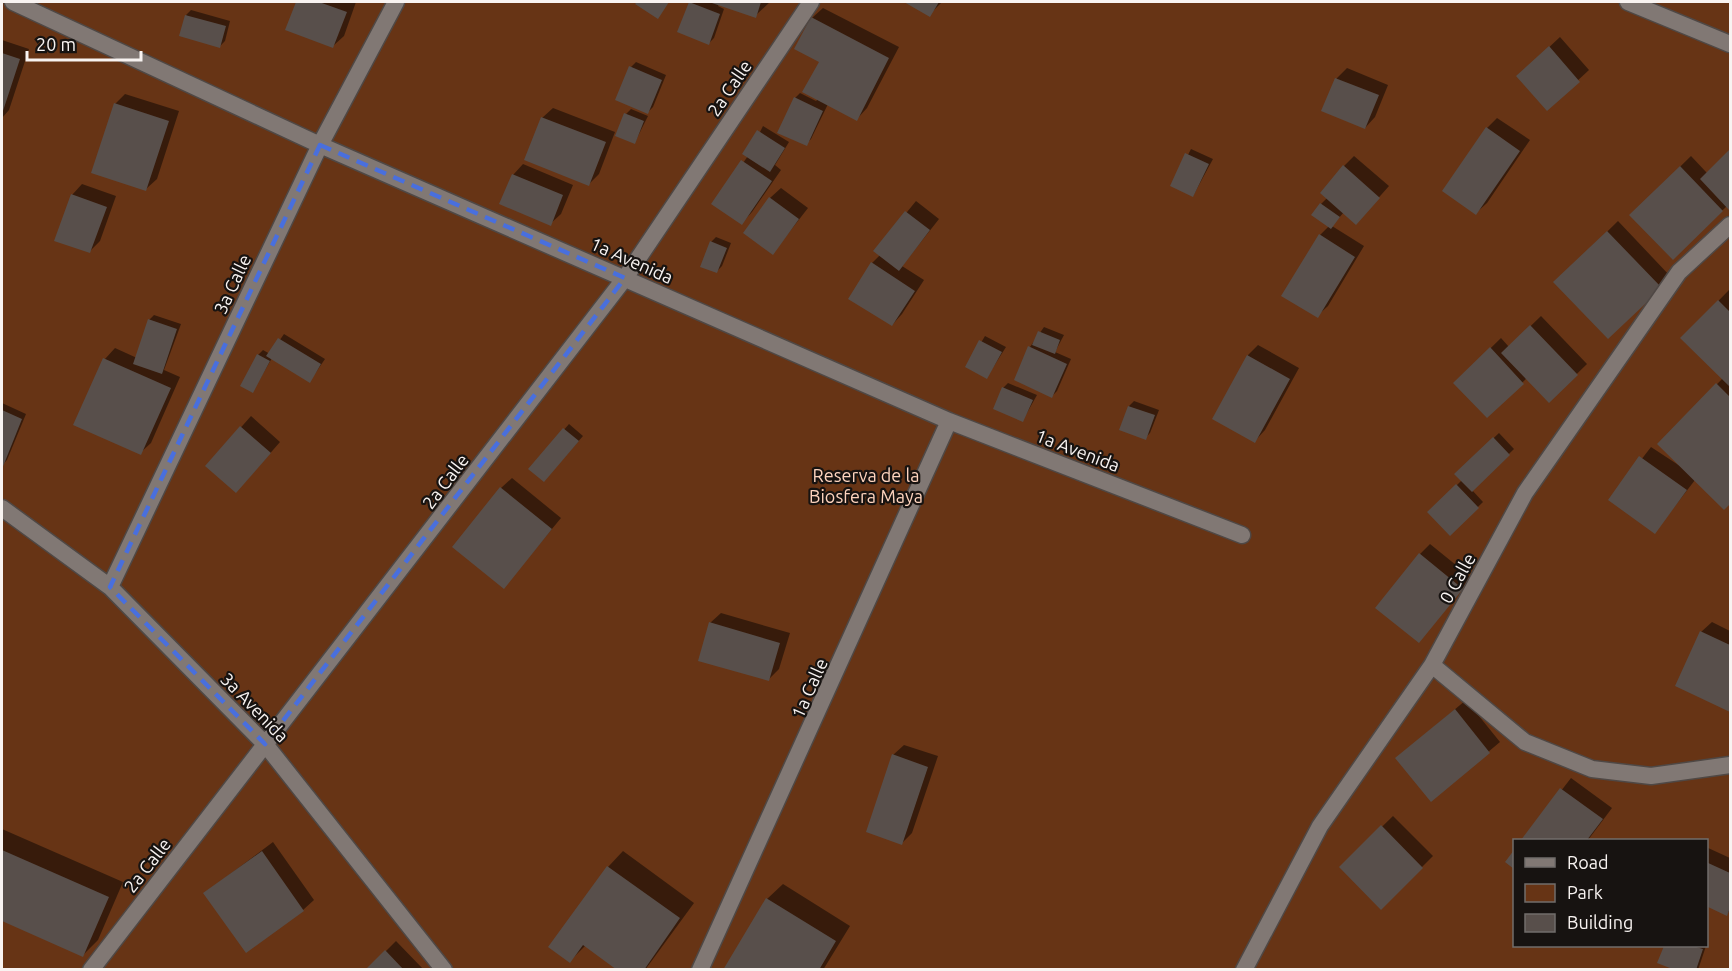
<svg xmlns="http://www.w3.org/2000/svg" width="1732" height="971" font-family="Ubuntu,sans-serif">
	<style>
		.green { fill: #673415; fill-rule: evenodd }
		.shadow { fill: #0007 }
		.building { fill: #584f4b }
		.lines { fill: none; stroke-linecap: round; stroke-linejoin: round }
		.minor-casing { stroke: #4f4845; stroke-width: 19 }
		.minor { stroke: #817874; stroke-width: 16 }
		.marked { fill: none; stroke: #496fdd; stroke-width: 4.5; stroke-dasharray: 12 8; stroke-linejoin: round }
		.labels { text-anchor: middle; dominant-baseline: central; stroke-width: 4.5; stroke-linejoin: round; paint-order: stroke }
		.street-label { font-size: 18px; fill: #f8f3f1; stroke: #171311 }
		.park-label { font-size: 18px; fill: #fed4be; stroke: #171311 }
	</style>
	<rect width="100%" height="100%" fill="#312a26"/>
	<!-- green -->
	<path class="green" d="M2 2H1730V969L2 970ZM1514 840H1706V946H1514Z"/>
	<!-- shadow -->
	<path class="shadow" d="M297 2H356L344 36 333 46 287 29Z
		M691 2H770L755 16 719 4 718 6 724 9 714 38 709 43Z
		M907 2H942L929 15Z
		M823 8 899 47 867 108 857 119 828 104 811 139 806 144 795 98 800 93 816 101 818 99 821 61 812 18Z
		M191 10 230 21 225 41 220 46 186 15Z
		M1560 37 1589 70 1547 109 1529 66Z
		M2 40 29 49 9 110 2 118Z
		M636 62 666 75 653 107 648 112 631 67Z
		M1347 68 1388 85 1375 117 1365 128 1323 111 1337 78Z
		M125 94 179 111 157 179 146 189 115 104Z
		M553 108 615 132 599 174 589 184 542 118Z
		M631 109 648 116 635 142 626 114Z
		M1497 118 1530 140 1487 203 1476 213 1487 128Z
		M763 126 789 142 775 165 781 170 752 212 742 223 714 203 748 156Z
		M1191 149 1213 159 1193 196 1172 186Z
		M1730 151V207L1727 206 1673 258 1631 215 1691 156 1707 173Z
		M1354 156 1389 186 1366 212H1344L1332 226 1364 246 1328 306 1317 316 1320 235 1329 226 1321 204 1327 198 1344 166Z
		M523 164 573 185 561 214 550 224 513 175Z
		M82 184 116 196 100 241 89 252 72 195Z
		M781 188 808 208 773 253 770 198Z
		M916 201 939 219 902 266 924 280 902 314 892 325 872 263 881 254 876 250Z
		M1618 221 1671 277 1608 337 1556 282Z
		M716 237 731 243 722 266 717 271 711 242Z
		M1729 290 1730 502 1724 508 1695 480 1655 532 1610 500 1651 447 1683 468 1659 444 1723 378 1682 338Z
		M154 315 181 324 164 370 180 377 151 443 140 453 75 424 105 359 115 348 137 358 149 320Z
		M1541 316 1587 364 1549 401 1527 378 1487 416 1455 383 1501 338 1509 347Z
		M1044 327 1064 335 1055 352 1071 359 1057 391 1052 396 1030 347Z
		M284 334 325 359 310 381 272 358 253 391 258 355 263 350 270 354Z
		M985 336 1006 347 987 377 967 366Z
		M1258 345 1299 368 1265 430 1255 441 1214 419 1248 355Z
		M1008 383 1037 395 1023 420 1003 388Z
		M1134 401 1159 410 1150 433 1145 438 1129 406Z
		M2 403 26 414 7 460 2 465Z
		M251 416 280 442 246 481 207 466Z
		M569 424 583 436 549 475 530 469Z
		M1499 433 1514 449 1472 490 1483 502 1450 534 1430 512 1462 480 1456 474Z
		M512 478 561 518 504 587 501 488Z
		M1430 544 1472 578 1419 641 1420 554Z
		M721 613 790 633 779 669 769 679 710 623Z
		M1712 622 1730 631V710L1677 685 1701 632Z
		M1466 700 1500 742 1431 800 1397 758Z
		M904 745 938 756 912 833 902 843 893 755Z
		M1571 778 1612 808 1588 840H1523Z
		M1393 816 1433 856 1381 908 1341 867Z
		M2 829 123 882 98 940 83 955 2 920Z
		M273 842 314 900 303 910 205 893Z
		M1706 847 1730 858V910L1727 914 1706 905Z
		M623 851 694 903 645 970H619L586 945 570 961 551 947 608 867Z
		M783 884 850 926 823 970H725L767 899Z
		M396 941 424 970H367Z
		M1665 946H1706L1698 970H1679L1659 962Z"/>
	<!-- building -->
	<path class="building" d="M296 2H319L347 12 333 48 285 30Z
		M637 2H669L658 19 635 4Z
		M689 2 720 14 709 45 677 32Z
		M709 2H761L756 18Z
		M904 2H939L930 17Z
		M185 15 226 26 220 48 179 36Z
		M811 17 889 58 857 121 802 92 819 62 794 49Z
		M1549 46 1580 82 1547 111 1516 76Z
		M2 53 20 59 2 114Z
		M629 66 662 80 648 114 615 100Z
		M1335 78 1379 95 1365 129 1321 111Z
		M794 97 823 111 807 146 777 133Z
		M114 103 169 121 146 191 91 173Z
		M624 113 644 121 635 144 615 136Z
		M541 117 606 142 589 186 524 160Z
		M1486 127 1520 151 1476 215 1442 191Z
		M757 130 785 148 770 172 742 154Z
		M1730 149V209L1729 210 1700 179Z
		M1185 153 1209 164 1193 197 1170 186Z
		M741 160 772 181 742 225 711 204Z
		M1343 165 1380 198 1356 225 1320 193Z
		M1680 166 1723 211 1673 260 1629 215Z
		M512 174 563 195 551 226 499 204Z
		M71 194 107 207 90 253 54 241Z
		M769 197 799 219 773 255 743 233Z
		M1320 203 1340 217 1331 229 1311 215Z
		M905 211 930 230 899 271 873 251Z
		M1607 231 1662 288 1608 339 1553 282Z
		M1319 234 1355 257 1318 318 1281 296Z
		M710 241 727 248 717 273 700 267Z
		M871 262 915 291 892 326 848 299Z
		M1718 300 1730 312V387L1680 338Z
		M148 319 177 329 162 374 133 364Z
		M1530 325 1578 375 1549 403 1501 353Z
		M1038 331 1060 340 1055 354 1032 345Z
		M278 338 321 364 310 383 266 356Z
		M979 340 1002 352 987 379 965 367Z
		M1028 346 1067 364 1052 398 1014 380Z
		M1490 347 1524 384 1487 418 1453 383Z
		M257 354 270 361 253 393 240 386Z
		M1247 355 1290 379 1255 443 1212 419Z
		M103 358 171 388 141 455 73 425Z
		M1716 383 1730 397V504L1724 510 1657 444Z
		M1002 387 1033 400 1023 422 993 409Z
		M1128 406 1155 415 1146 440 1119 430Z
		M2 410 22 419 2 469Z
		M240 426 271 453 236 493 205 466Z
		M563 428 579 441 544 482 528 469Z
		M1493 437 1510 455 1472 492 1454 474Z
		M1639 456 1687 490 1655 534 1608 500Z
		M1456 484 1479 508 1450 536 1427 512Z
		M500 487 552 529 504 589 452 547Z
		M1419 553 1463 589 1419 643 1375 608Z
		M709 622 780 643 769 681 698 661Z
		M1700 631 1730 645V712L1675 686Z
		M1455 709 1490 753 1431 802 1395 758Z
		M892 754 928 767 902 845 866 832Z
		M1560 788 1603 819 1587 840H1521Z
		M1381 825 1423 868 1381 910 1339 867Z
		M2 850 109 897 83 957 2 921Z
		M1514 850V869L1505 862Z
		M262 851 304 911 246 953 203 893Z
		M1706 862 1730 873V908L1727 916 1706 906Z
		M607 866 680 918 644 970H617L583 945 570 963 548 947Z
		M766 898 836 941 819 970H723Z
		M1664 946H1693L1703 949 1696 970H1675L1657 963Z
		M385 950 404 970H365Z"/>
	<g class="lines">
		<defs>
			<path id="minor" d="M13 2 320 145 949 421 1242 535
				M1628 2 1730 44
				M2 508 110 587 265 744 444 970
				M110 587 320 145 396 2
				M1432 665 1525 742 1592 769 1651 776 1730 765
				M91 970 625 278 811 2
				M700 970 949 421
				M1244 970 1320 826 1432 665 1525 493 1679 272 1730 225"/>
		</defs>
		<!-- minor casing -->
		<use href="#minor" class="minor-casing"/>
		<!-- minor -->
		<use href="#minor" class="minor"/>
	</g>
	<!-- marked area -->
	<path class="marked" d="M320 145 625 278 265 744 110 587Z"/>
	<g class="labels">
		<!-- street labels -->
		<g class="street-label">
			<text transform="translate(729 88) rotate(-56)">2a Calle</text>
			<text transform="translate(632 260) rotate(24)">1a Avenida</text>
			<text transform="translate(232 284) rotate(-65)">3a Calle</text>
			<text transform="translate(1078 450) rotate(21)">1a Avenida</text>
			<text transform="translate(445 481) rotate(-53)">2a Calle</text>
			<text transform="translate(1457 578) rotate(-61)">0 Calle</text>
			<text transform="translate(809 688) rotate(-66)">1a Calle</text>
			<text transform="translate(255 707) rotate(46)">3a Avenida</text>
			<text transform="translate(147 865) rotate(-52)">2a Calle</text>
		</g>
		<!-- park labels -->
		<g class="park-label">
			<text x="866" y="475">Reserva de la<tspan x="866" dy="21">Biosfera Maya</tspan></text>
		</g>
	</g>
	<!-- border -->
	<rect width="1732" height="971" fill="none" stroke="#f8f3f1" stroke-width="6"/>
	<!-- legend -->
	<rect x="1513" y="839" width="195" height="108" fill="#171311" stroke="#716d6b" stroke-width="1.5"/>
	<rect x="1525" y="858" width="30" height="9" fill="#817874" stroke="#716d6b" stroke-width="1.5"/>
	<text x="1567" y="869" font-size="18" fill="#f8f3f1">Road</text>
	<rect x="1525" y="884" width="30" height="18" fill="#673415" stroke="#716d6b" stroke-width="1.5"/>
	<text x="1567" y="899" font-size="18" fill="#f8f3f1">Park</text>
	<rect x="1525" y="914" width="30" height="18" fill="#584f4b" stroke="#716d6b" stroke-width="1.5"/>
	<text x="1567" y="929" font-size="18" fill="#f8f3f1">Building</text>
	<!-- scale -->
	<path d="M27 51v9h114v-9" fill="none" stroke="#f8f3f1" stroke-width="3"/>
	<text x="36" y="51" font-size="18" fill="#f8f3f1" stroke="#171311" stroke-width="4.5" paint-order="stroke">20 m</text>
</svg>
